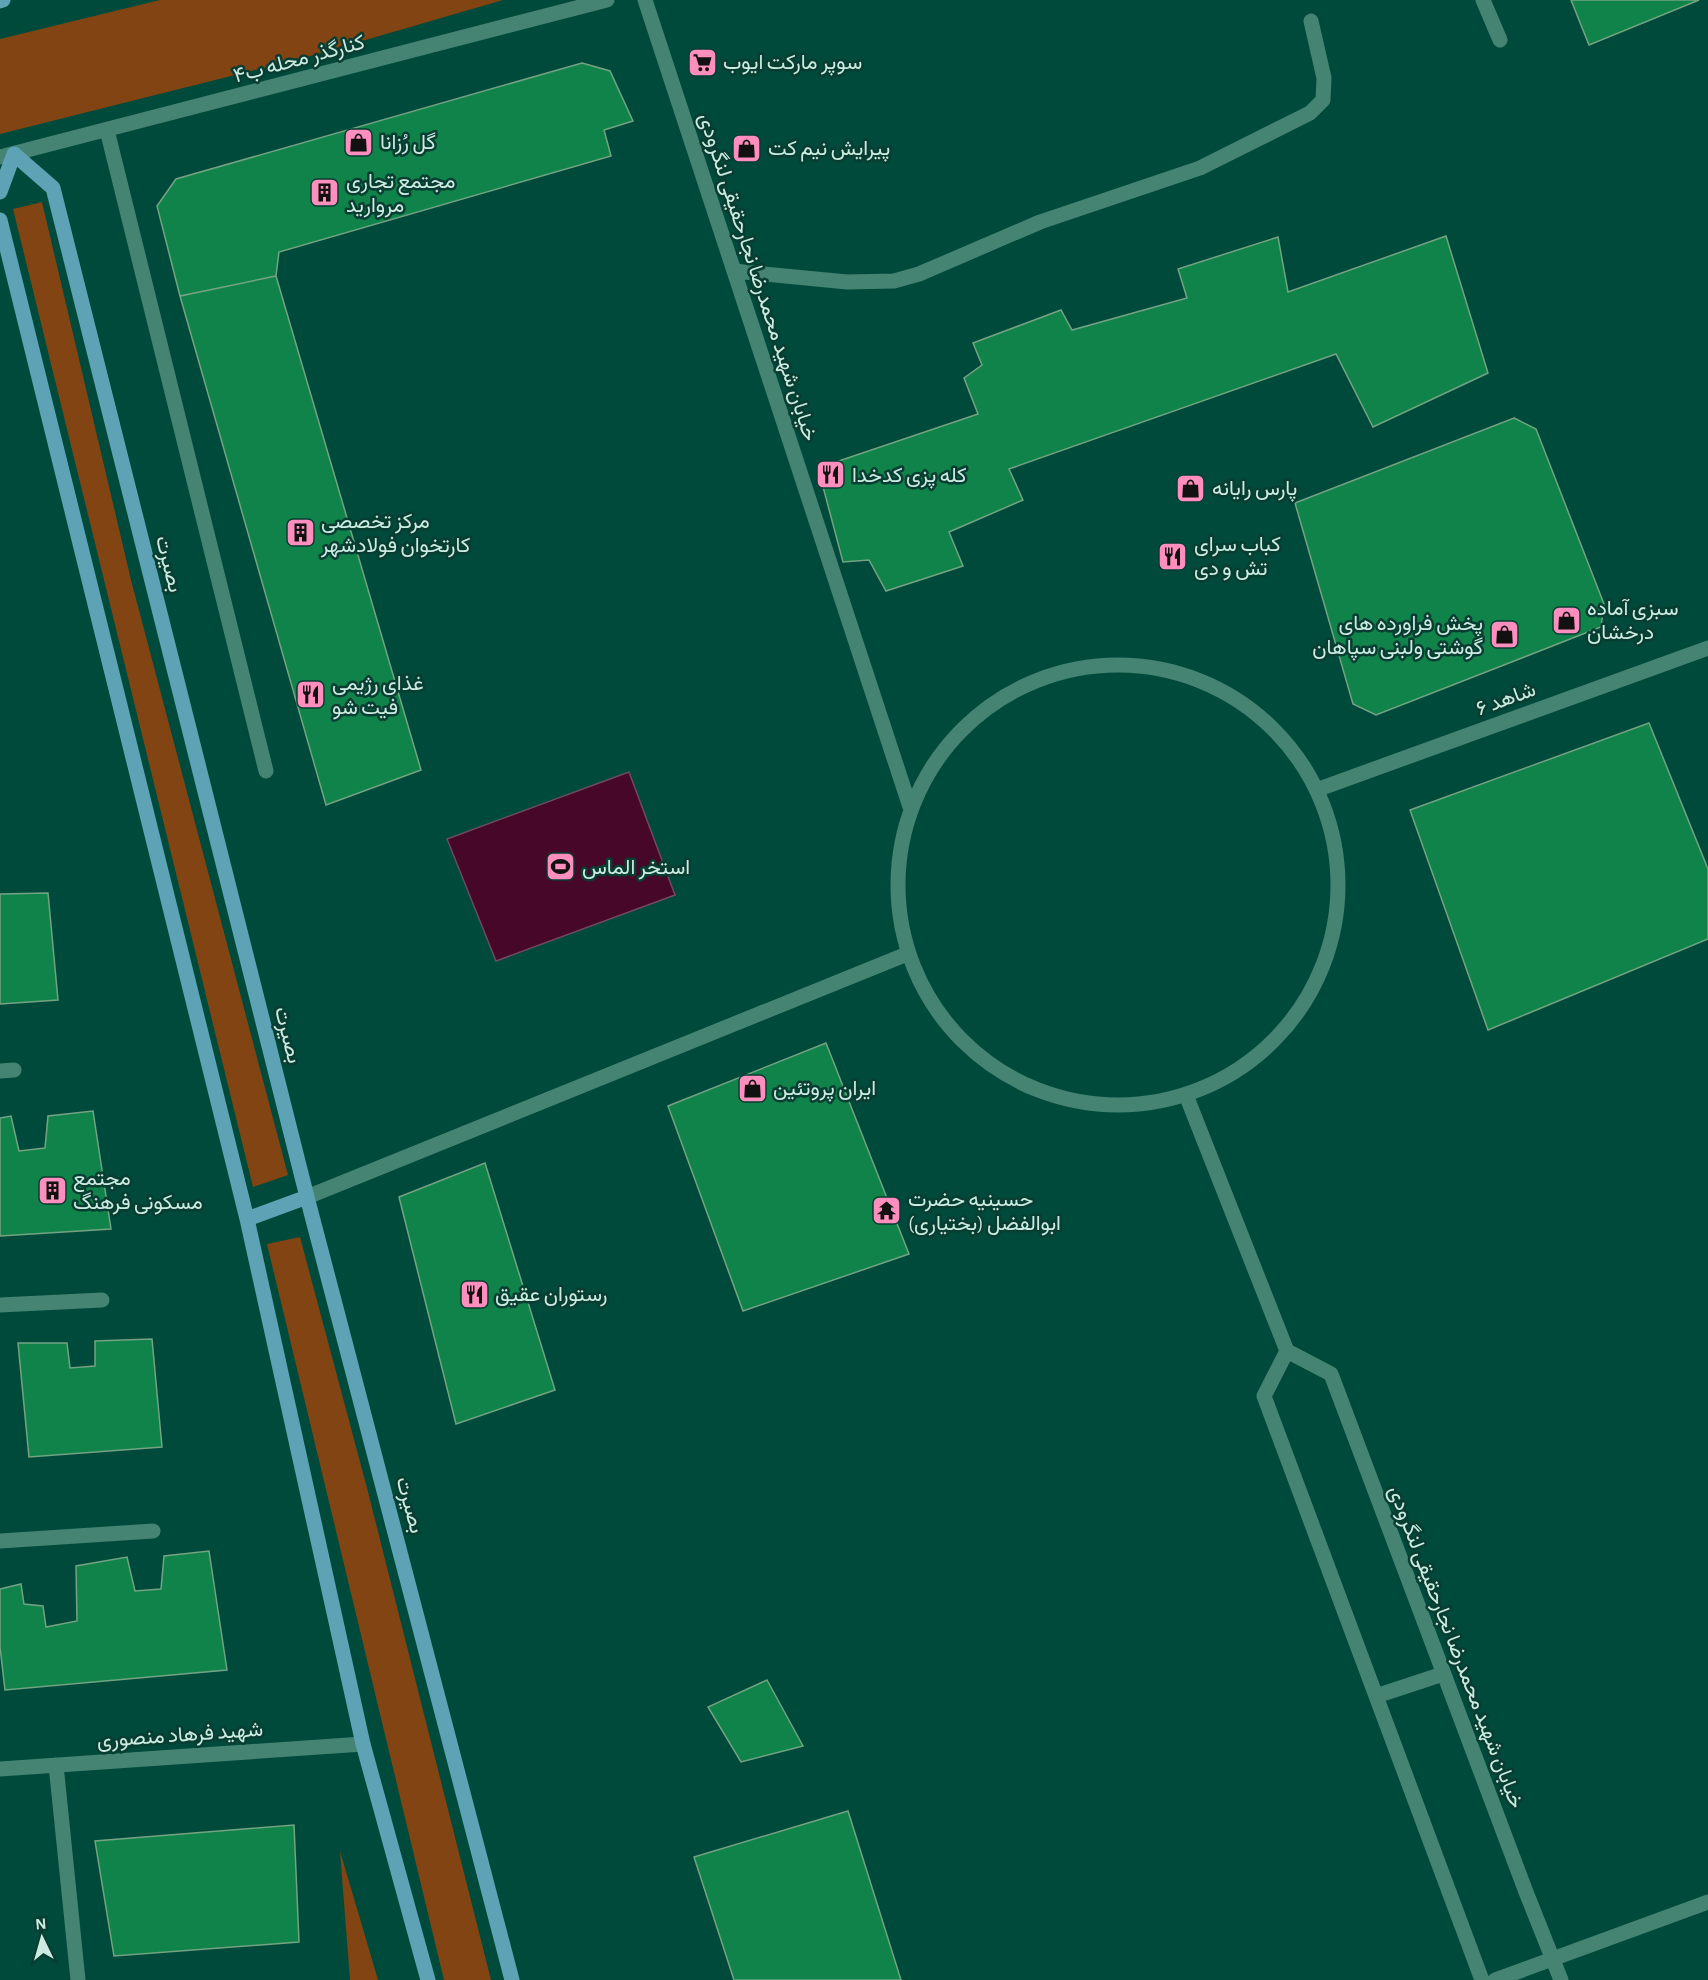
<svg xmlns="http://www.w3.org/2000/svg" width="1708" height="1980" font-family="'Alegreya Sans',Vazirmatn,sans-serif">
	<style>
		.green { fill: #814412 }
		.water { fill: #460728; stroke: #6e4b60; stroke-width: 1.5 }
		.building { fill: #10834a; stroke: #73a382; stroke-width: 1.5 }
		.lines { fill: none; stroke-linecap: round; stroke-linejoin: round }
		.minor { stroke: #458373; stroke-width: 15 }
		.major { stroke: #5ea3b5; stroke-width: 15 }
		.labels { text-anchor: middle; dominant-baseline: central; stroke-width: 5; stroke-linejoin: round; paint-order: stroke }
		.street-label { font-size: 21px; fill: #ccebe1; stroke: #093d32 }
		.poi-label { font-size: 21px; fill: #ccebe1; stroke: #093d32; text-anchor: start }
	</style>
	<rect width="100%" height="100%" fill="#004a3b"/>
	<!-- green -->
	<path class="green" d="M160 0H503L307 57 0 134V39Z
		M42 202 131 580 288 1175 253 1187 13 209Z
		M300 1237 367 1488 491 1980H444L267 1244Z
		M340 1851 378 1980H350Z"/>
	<!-- water -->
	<path class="water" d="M629 772 675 895 496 961 447 839Z"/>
	<!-- building -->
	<path class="building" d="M1571 0H1699L1589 45Z
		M582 63 610 71 633 121 604 130 611 156 279 252 276 276 180 296 157 206 176 179Z
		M1446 236 1488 373 1373 427 1336 354 1009 469 1023 500 949 532 963 566 886 591 869 560 843 562 818 468 978 414 964 378 982 365 973 343 1061 310 1072 330 1187 298 1178 269 1278 237 1288 292Z
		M276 276 421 770 326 805 180 296Z
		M1514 418 1536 429 1604 604 1601 627 1376 715 1353 704 1295 503Z
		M1649 723 1708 869V939L1488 1030 1410 810Z
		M48 893 58 1000 0 1004V894Z
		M826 1043 909 1254 743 1311 668 1106Z
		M93 1111 111 1229 0 1236V1118L11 1116 19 1151 45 1148 48 1116Z
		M485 1163 555 1390 456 1424 399 1197Z
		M152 1339 162 1447 29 1457 18 1343H67L70 1368 95 1366V1341Z
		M209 1551 227 1670 5 1690 0 1647V1589L21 1584 24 1604 43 1606 46 1627 77 1621 76 1566 127 1557 135 1591 161 1589 164 1556Z
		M767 1680 803 1746 741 1762 708 1707Z
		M848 1811 901 1980H734L694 1857Z
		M294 1825 299 1942 114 1956 95 1841Z"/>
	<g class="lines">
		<!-- minor -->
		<path class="minor" d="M645 0 910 807
			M1483 0 1500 40
			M107 130 266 771
			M0 157 607 0
			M734 271 847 282 894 281 919 274 1040 222 1200 168 1310 113 1323 100 1324 78 1311 21
			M898 885a220 220 0 1 1 440 0a220 220 0 1 1-440 0Z
			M1319 789 1708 648
			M0 1071 14 1070
			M1186 1095 1287 1351 1331 1374 1526 1892 1561 1980
			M307 1197 907 954
			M0 1305 102 1300
			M1287 1351 1264 1396 1482 1980
			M0 1541 153 1531
			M1376 1696 1443 1674
			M56 1765 78 1980
			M0 1769 363 1744
			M1495 1980 1708 1902"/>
		<!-- major -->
		<path class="major" d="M0 1 3 0
			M0 192 14 154 53 188 307 1197 512 1980
			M0 220 247 1219 363 1744 428 1980
			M247 1219 307 1197"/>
	</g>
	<!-- icons -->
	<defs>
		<symbol id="supermarket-square" viewBox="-11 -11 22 22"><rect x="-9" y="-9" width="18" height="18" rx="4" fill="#fe8ebd" stroke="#093d32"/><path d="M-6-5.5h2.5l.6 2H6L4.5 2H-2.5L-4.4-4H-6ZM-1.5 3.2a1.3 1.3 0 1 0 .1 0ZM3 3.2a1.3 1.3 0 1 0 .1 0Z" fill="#111"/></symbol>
		<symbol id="shop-square" viewBox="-11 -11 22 22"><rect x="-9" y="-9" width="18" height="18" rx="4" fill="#fe8ebd" stroke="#093d32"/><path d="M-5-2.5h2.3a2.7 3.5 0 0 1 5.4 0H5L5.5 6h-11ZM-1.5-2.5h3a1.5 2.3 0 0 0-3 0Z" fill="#111"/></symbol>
		<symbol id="building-square" viewBox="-11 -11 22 22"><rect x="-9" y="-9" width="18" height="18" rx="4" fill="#fe8ebd" stroke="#093d32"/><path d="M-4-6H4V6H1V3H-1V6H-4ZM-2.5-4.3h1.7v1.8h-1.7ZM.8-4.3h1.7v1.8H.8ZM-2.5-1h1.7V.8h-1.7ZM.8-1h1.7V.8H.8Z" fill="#111"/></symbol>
		<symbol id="restaurant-square" viewBox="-11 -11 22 22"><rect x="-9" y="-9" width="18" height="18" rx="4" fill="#fe8ebd" stroke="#093d32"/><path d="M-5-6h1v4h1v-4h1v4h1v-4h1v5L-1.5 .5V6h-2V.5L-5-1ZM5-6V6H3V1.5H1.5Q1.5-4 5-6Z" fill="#111"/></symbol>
		<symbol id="stadium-square" viewBox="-11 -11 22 22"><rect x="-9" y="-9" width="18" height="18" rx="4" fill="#fe8ebd" stroke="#093d32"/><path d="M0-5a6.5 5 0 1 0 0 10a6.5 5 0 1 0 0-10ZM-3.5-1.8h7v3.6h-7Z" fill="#111"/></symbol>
		<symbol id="temple-square" viewBox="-11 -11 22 22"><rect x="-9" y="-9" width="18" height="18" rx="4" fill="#fe8ebd" stroke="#093d32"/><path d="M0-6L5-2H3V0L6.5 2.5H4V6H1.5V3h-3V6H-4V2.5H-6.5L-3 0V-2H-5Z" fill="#111"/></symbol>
	</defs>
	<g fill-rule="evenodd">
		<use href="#supermarket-square" x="686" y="46" width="33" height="33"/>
		<use href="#shop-square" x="342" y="126" width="33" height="33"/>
		<use href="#shop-square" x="730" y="132" width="33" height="33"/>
		<use href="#building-square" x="308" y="176" width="33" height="33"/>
		<use href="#restaurant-square" x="814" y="458" width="33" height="33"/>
		<use href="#shop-square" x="1174" y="472" width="33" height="33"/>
		<use href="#building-square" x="284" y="516" width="33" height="33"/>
		<use href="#restaurant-square" x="1156" y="540" width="33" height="33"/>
		<use href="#shop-square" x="1550" y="604" width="33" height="33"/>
		<use href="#shop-square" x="1488" y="618" width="33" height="33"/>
		<use href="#restaurant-square" x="294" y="678" width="33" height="33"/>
		<use href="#stadium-square" x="544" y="850" width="33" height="33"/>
		<use href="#shop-square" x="736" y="1072" width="33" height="33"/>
		<use href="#building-square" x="36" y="1174" width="33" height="33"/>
		<use href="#temple-square" x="870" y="1194" width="33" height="33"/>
		<use href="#restaurant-square" x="458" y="1278" width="33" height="33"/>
	</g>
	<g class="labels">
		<!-- street labels -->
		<g class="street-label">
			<text transform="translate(299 59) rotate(-15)">کنارگذر محله ب۴</text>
			<text transform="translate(758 277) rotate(72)">خیابان شهید محمدرضا نجارحقیقی لنگرودی</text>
			<text transform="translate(169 564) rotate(76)">بصیرت</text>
			<text transform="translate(1506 699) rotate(-20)">شاهد ۶</text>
			<text transform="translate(288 1035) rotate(76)">بصیرت</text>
			<text transform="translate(410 1505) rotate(75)">بصیرت</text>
			<text transform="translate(1456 1647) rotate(69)">خیابان شهید محمدرضا نجارحقیقی لنگرودی</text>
			<text transform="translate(180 1735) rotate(-4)">شهید فرهاد منصوری</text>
		</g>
		<!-- poi labels -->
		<g class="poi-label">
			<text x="723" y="62">سوپر مارکت ایوب</text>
			<text x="380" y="142">گل رُزانا</text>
			<text x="768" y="148">پیرایش نیم کت</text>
			<text x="346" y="181">مجتمع تجاری<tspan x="346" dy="24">مروارید</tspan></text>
			<text x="852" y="475">کله پزی کدخدا</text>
			<text x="1212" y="488">پارس رایانه</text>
			<text x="321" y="521">مرکز تخصصی<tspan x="321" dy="24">کارتخوان فولادشهر</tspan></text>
			<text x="1194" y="544">کباب سرای<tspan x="1194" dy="24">تش و دی</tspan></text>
			<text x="1587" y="608">سبزی آماده<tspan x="1587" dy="24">درخشان</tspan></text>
			<text x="1483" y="623" text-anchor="end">پخش فراورده های<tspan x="1483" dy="24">گوشتی ولبنی سپاهان</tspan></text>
			<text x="332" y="683">غذای رژیمی<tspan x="332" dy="24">فیت شو</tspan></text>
			<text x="582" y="867">استخر الماس</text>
			<text x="773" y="1088">ایران پروتئین</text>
			<text x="73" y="1178">مجتمع<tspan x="73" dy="24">مسکونی فرهنگ</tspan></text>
			<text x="908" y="1199">حسینیه حضرت<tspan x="908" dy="24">ابوالفضل (بختیاری)</tspan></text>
			<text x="495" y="1294">رستوران عقیق</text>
		</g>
	</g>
	<!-- north arrow -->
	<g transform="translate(42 1938) rotate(355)" stroke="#093d32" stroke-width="4.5" paint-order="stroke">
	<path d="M0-4.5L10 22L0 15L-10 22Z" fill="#ccebe1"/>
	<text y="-9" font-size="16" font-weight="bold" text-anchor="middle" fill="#ccebe1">N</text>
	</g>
</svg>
